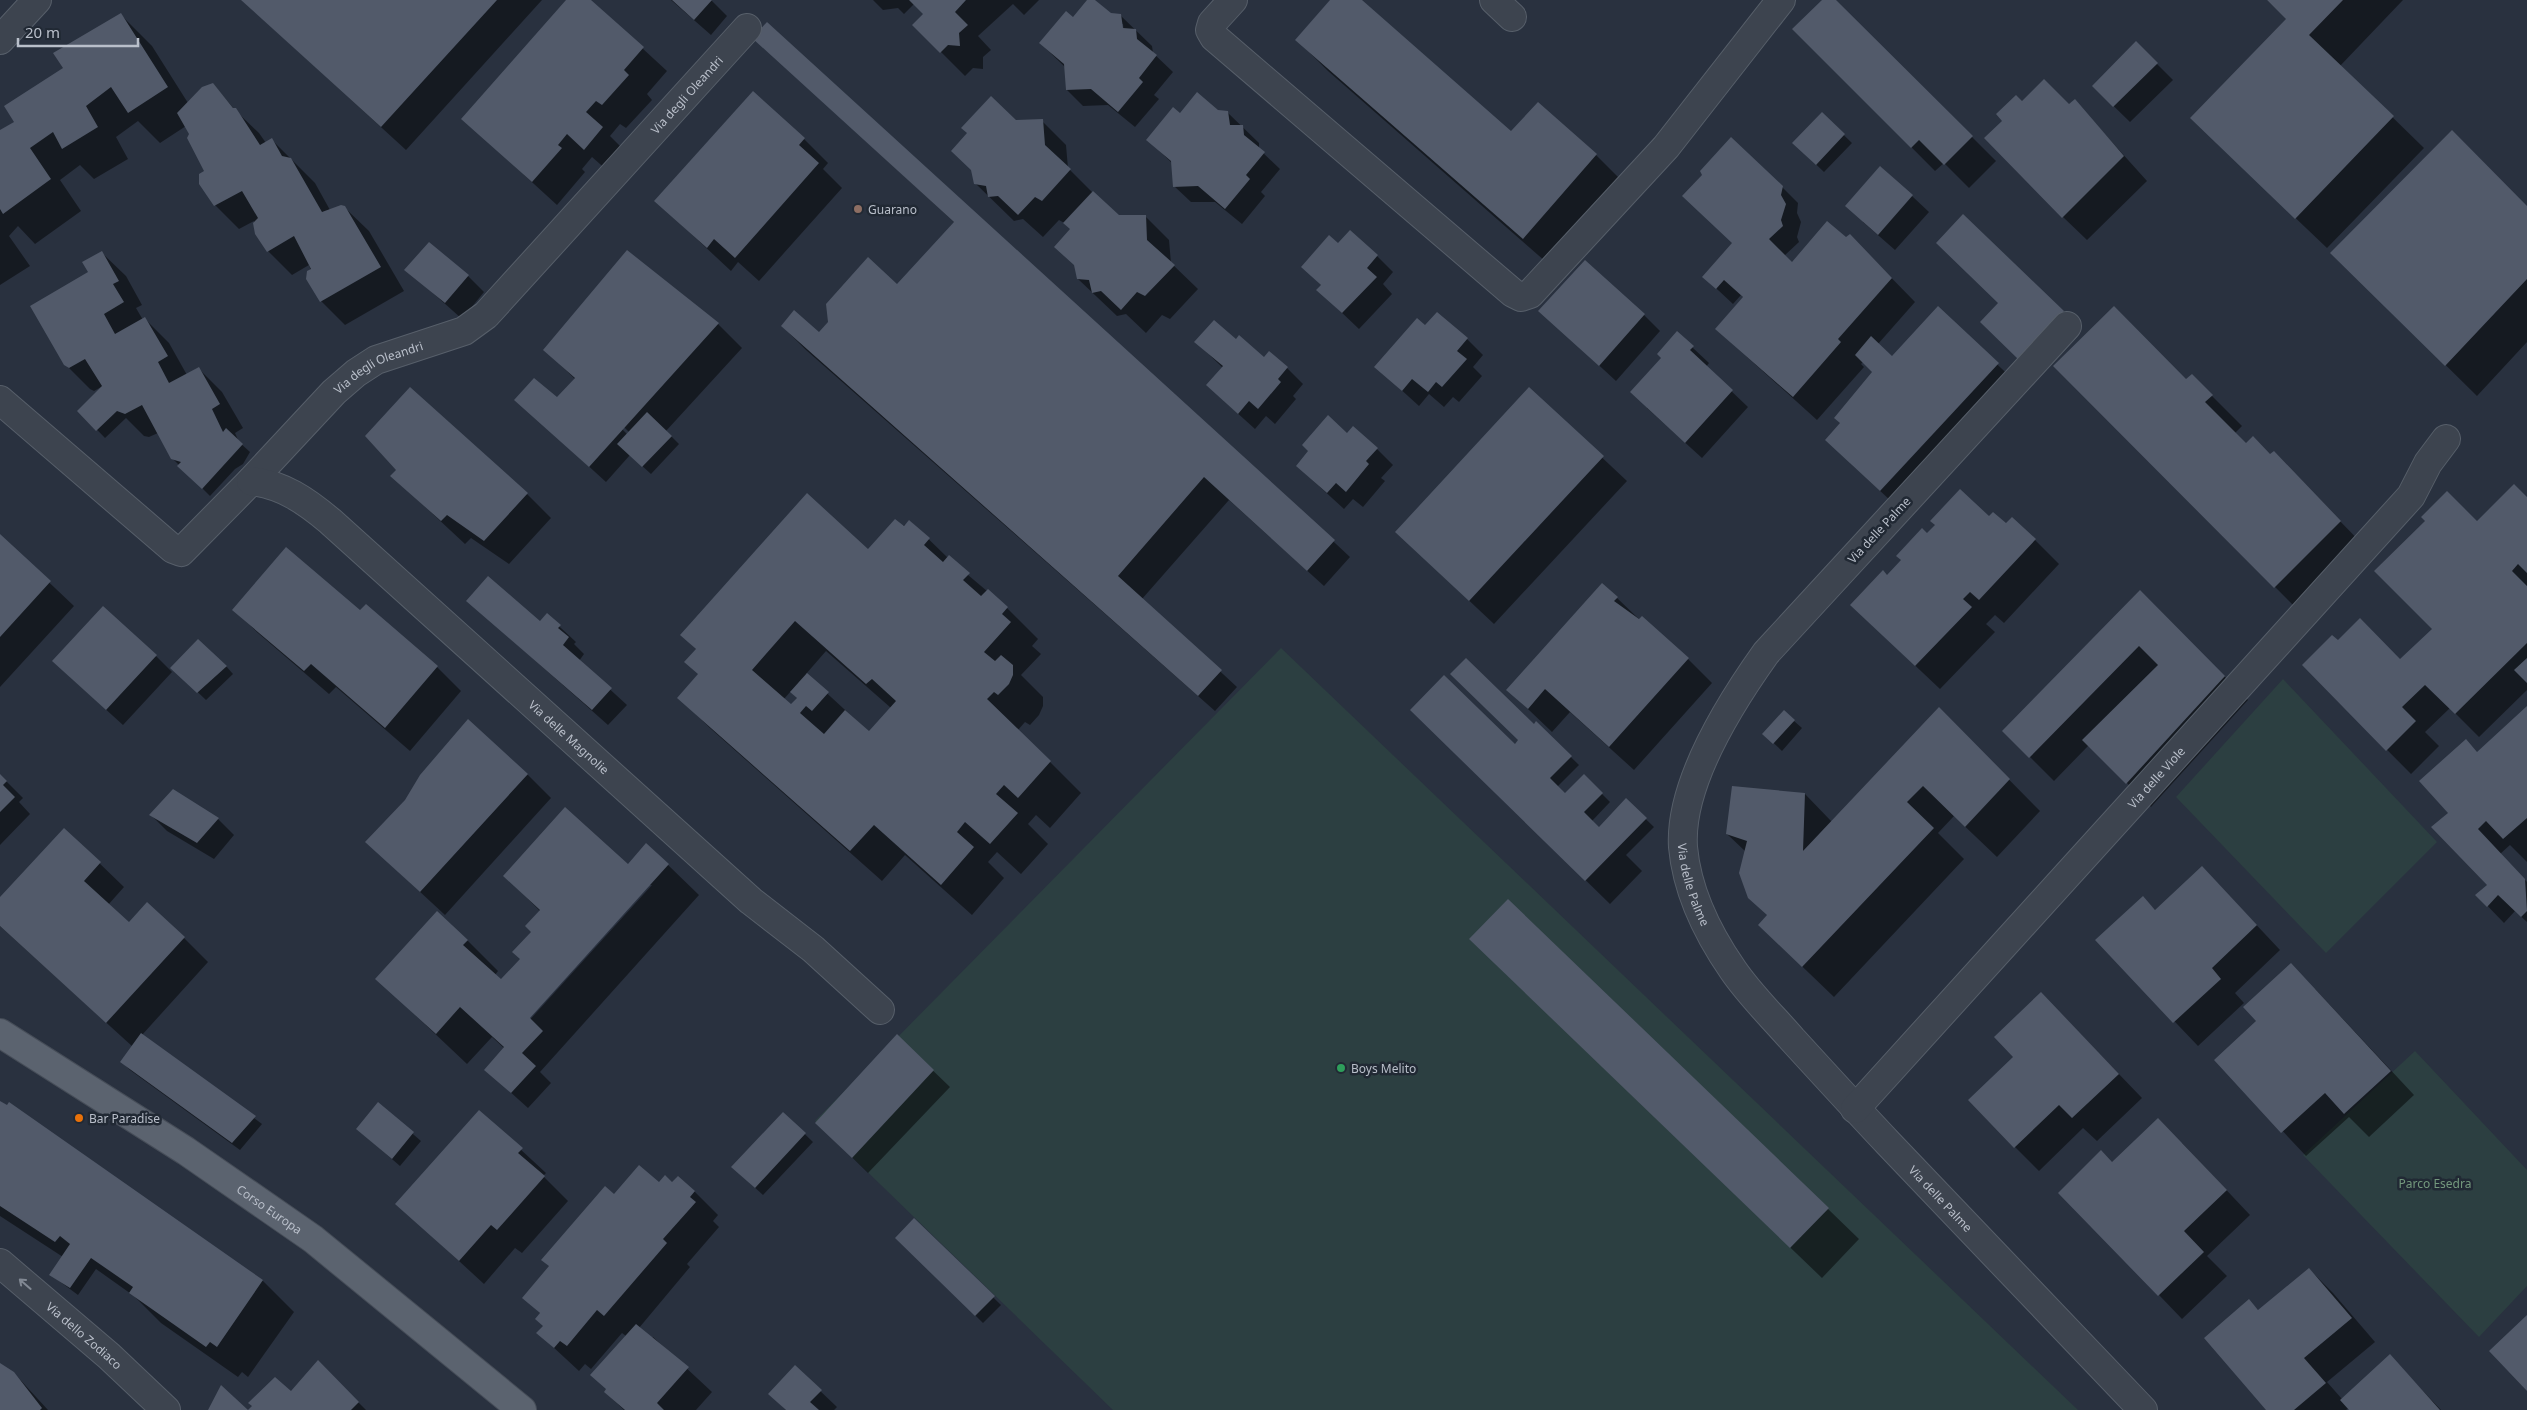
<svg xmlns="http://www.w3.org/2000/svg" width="2527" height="1410" font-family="'Noto Sans',sans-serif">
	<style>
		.green { fill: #2c3f41 }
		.shadow { fill: #0007; fill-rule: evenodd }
		.building { fill: #525a6a; fill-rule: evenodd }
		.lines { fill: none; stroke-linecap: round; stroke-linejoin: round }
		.minor-casing { stroke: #575f6a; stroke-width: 30 }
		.major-casing { stroke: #464d58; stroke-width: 30 }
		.minor { stroke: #3d444f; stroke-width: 28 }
		.major { stroke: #5b636f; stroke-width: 28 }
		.oneway { stroke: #818893 }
		.education-dot { fill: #8d6e63; stroke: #212934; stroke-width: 2 }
		.leisure-dot { fill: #2e9e5b; stroke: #212934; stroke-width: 2 }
		.food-dot { fill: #e8710a; stroke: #212934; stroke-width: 2 }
		.labels { text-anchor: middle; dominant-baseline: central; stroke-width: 5; stroke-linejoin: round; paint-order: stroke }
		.street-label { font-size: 12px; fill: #b9bfca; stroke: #212934 }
		.poi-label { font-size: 12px; fill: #b9bfca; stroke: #212934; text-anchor: start }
		.park-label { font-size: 12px; fill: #73987d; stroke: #212934 }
	</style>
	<rect width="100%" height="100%" fill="#29313f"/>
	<!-- green -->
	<path class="green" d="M1281 648 2078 1410H1113L815 1121Z
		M2283 679 2437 842 2326 953 2176 797Z
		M2415 1051 2527 1170V1286L2479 1337 2303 1155Z"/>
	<!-- shadow -->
	<path class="shadow" d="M242 0H542L406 150Z
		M567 0H590L667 71 647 94 652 100 626 128 620 124 610 136 626 152 609 172 592 157 582 169 585 172 557 205 463 119Z
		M671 0H711L727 16 711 35Z
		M873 0H1039L1024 15 1013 4 978 36 991 50 983 57V69L973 68 965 76 914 25 925 14 914 4 904 14 898 8 883 10Z
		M1088 0H1094L1111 14 1120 15 1152 46 1153 53 1173 72 1154 95 1159 99 1135 127 1108 105 1083 106 1067 90 1065 67 1040 43 1073 18ZM1121 24H1123L1124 34Z
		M1332 0H1360L1511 133 1538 104 1596 155 1627 186 1554 269 1328 71 1297 40Z
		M1824 0H1835L1996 161 1969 188 1944 163 1935 171 1794 29Z
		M2267 0H2403L2340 66 2424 148 2327 248 2223 149 2287 19Z
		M121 15 152 46 188 103 213 84 235 110 259 133 266 143 272 140 315 183 330 210 344 207 369 231 404 291 345 325 321 301 309 265 292 275 268 251 256 233 254 221 239 229 215 205 200 183 205 171 186 126 160 143 138 121 116 137 128 159 94 179 80 165 60 180 81 211 35 244 18 226 9 236 30 266 0 285V131L16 122 65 68Z
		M754 38 1231 446 1350 557 1324 586 1229 500 1142 599 1237 687 1215 711 806 350 782 326 819 334 898 286 955 223Z
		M2136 43 2173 80 2130 122 2093 86Z
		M2075 101 2147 181 2087 240 2063 217 2023 102 2069 106Z
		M1218 111 1227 112 1259 143V149L1280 169 1261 192 1265 196 1242 224 1215 202H1191L1174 186 1172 163 1148 140Z
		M1822 114 1852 143 1824 172 1802 151Z
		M1016 121H1042L1066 145 1068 168 1093 193 1118 216H1145L1169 240 1171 263 1198 289 1170 319 1162 315 1146 333 1126 314 1117 316 1078 279 1071 229 1066 224 1059 220 1043 237 1023 219 1014 221 975 183Z
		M804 139 828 163 823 169 842 188 759 281 738 262 731 271 656 201Z
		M1881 167 1929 212 1895 250 1863 222Z
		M1782 187 1798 203 1797 213 1801 222 1797 237 1799 242 1784 256 1792 263 1874 260 1915 302 1878 344 1892 358 1938 308 2022 388 1905 514 1850 463 1842 423 1873 372 1863 362 1861 364 1864 367 1817 420 1716 329 1744 298 1741 295 1733 304 1704 277Z
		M2527 207V342L2477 396 2332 253Z
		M1338 244 1377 256 1393 272 1383 284 1392 294 1359 329 1318 290 1322 286 1303 267Z
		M627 252 718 324 742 348 666 431 679 444 651 474 630 455 606 482 516 400 557 399 575 379 545 350ZM622 425 629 432V436L622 429Z
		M102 253 126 276 142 305 136 308 143 320 145 319 169 343 187 375 198 368 222 392 243 428 235 433 239 442 250 452 243 464 235 469 210 496 172 458 158 433 149 437 144 436 126 418 105 438 79 411 103 386 94 391 90 389 65 364 90 273Z
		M406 269 468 276 484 292 462 319Z
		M1540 311 1644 315 1660 331 1616 381Z
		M1425 327 1467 339 1483 355 1473 367 1482 376 1459 402 1453 397 1444 407 1429 394 1419 406 1376 367Z
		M1677 333 1709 363 1706 367 1748 407 1702 458 1647 408 1663 358Z
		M1236 341 1265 359 1287 368 1303 384 1293 396 1296 399 1275 424 1266 416 1255 429 1224 401 1223 368 1196 342Z
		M2055 366 2186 380 2192 376 2242 426 2235 433 2246 444 2270 455 2304 484 2371 553 2306 618Z
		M1529 389 1627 481 1494 624 1396 532Z
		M1348 435 1377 449 1393 465 1381 478 1385 481 1363 507 1353 499 1344 509 1297 466Z
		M392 476 527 494 551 518 509 564 471 538 465 544Z
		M2527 499V690L2479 737 2450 708 2425 732 2439 746 2411 774 2303 665 2338 642 2400 661 2434 629 2477 522Z
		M1989 518 2035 540 2059 564 2004 623 1995 615 1986 624 1995 632 1940 689 1851 605 1887 576 1927 535Z
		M910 521 948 558 1007 608 1038 639 1032 646 1041 654 1021 675 1043 697V706L1039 715 1030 725 1025 722 1018 730 1081 793 1050 828 1036 815 1028 824 1048 844 1021 874 997 852 988 862 1004 878 972 915 905 855 882 881 710 728 679 698 699 675 697 650 682 635 869 550ZM826 651 891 708 869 732 806 674ZM791 691 798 699 792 706 784 699Z
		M0 536 74 606 0 687Z
		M2140 592 2248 700 2151 807 2089 745 2054 781 2004 731Z
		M1617 598 1640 620 1688 659 1712 683 1634 770 1570 712 1552 732 1508 690Z
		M468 601 540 623 547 615 576 642 574 644 584 654 579 661 627 705 608 725Z
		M366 605 437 667 461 691 410 751 336 687 329 694 258 633 234 610 360 612Z
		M156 656 172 672 123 725 70 677Z
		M226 666 233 674 206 700 172 668Z
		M2527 708V862L2510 845 2500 854 2527 882V922L2515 911 2504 923 2477 895 2489 885 2450 813 2477 753Z
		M1794 721 1802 728 1782 751 1764 734Z
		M1536 723 1579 765 1557 787 1565 795 1584 776 1610 802 1592 821 1599 828 1626 800 1654 827 1626 855 1642 871 1610 904 1435 733 1515 745Z
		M1970 740 2040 811 1997 857 1954 816 1938 833 1964 859 1834 997 1759 925 1768 916 1746 852 1727 834 1805 794 1832 822Z
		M527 774 551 798 445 915 391 865Z
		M0 775 23 798 19 802 30 814 0 845Z
		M173 791 218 819 234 835 214 859 167 831 151 815Z
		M64 829 124 887 108 905 129 923 184 938 208 962 142 1035 262 1124 240 1150 130 1070 122 1062 133 1047 0 926V899Z
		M668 865 699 895 540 1072 551 1083 528 1108 486 1070 505 1049 492 1037 467 1064 377 979 467 940 498 971 495 975 501 981 521 959 540 911 505 876ZM648 885H652L526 1024 524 1022Z
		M2202 867 2280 950 2235 993 2244 1003 2198 1046 2097 940 2143 898 2156 911Z
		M1502 970 1828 1209 1859 1239 1822 1278Z
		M2315 989 2414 1095 2369 1137 2349 1117 2306 1156 2216 1060 2258 1021Z
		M2065 1018 2142 1098 2097 1141 2083 1128 2039 1171 2015 1147V1057Z
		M897 1036 950 1087 868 1173 817 1123Z
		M0 1102 8 1107 9 1104 263 1281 294 1312 248 1377 242 1372 238 1377 161 1323 134 1296 96 1269 78 1295 51 1275 63 1257 0 1216Z
		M378 1104 421 1141 400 1166 357 1129Z
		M479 1111 546 1173 543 1176 568 1201 522 1253 515 1248 484 1284 397 1204Z
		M783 1113 813 1142 763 1195 741 1175Z
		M2182 1143 2250 1215 2207 1256 2227 1276 2182 1319 2159 1295 2113 1164Z
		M672 1183 694 1191 718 1215 713 1221 719 1227 687 1264 690 1267 639 1328 651 1339 653 1337 712 1392 696 1410H624L605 1392 626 1336 622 1333 591 1369 585 1364 579 1371 538 1333 544 1327 541 1314 524 1298 614 1195 659 1184Z
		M914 1220 1001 1305 983 1323 897 1238Z
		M2309 1269 2333 1293 2375 1342 2327 1382 2342 1399 2390 1356 2441 1410H2351L2349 1408 2346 1410H2267L2249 1301 2259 1311Z
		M318 1362 366 1410H249L292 1393Z
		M0 1364 14 1373 48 1410H0Z
		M795 1367 837 1407 834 1410H786L770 1394Z"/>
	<!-- building -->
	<path class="building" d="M241 0H497L381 127Z
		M566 0H591L644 47 624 70 629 75 602 105 596 101 586 112 603 127 584 150 567 134 558 145 562 148 532 182 461 119Z
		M672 0H712L694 20Z
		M909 0H966L955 12 968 25 959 33 960 46 948 45 940 53 912 25 923 14Z
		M1087 0H1095L1111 13 1121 14 1123 28 1136 29 1137 39 1157 55 1139 78 1143 82 1118 112 1091 89 1066 90 1064 64 1039 43 1066 11 1073 17Z
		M1330 0H1362L1511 131 1538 102 1597 154 1523 239 1295 40Z
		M1822 0H1836L1973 136 1944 165 1919 140 1911 148 1792 29Z
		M2267 0H2343L2309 35 2394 116 2295 219 2190 118 2286 19Z
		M121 13 168 87 128 113 111 87 86 106 98 127 62 149 53 132 30 148 51 179 3 214 0 209V130L14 122 4 106 63 68 53 53Z
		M767 22 1335 540 1307 571 1204 477 1118 576 1222 670 1198 696 781 326 794 310 819 332 828 322 826 304 868 257 897 284 954 222 752 38Z
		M2136 41 2158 63 2113 107 2092 86Z
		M2044 79 2069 104 2075 99 2124 156 2062 218 1984 138 2002 121 1996 114 2016 95 2022 101Z
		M213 83 233 108H236L260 145 272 138 282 156 291 158 322 212 341 205 345 206 381 267 320 302 306 279 307 271 311 269 294 236 267 252 255 234 253 223 258 218 242 191 214 206 199 184V174L204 171 187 138 189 134 177 113 202 87Z
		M753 91 805 138 799 145 819 163 735 258 714 239 707 248 654 201Z
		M1197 92 1218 110 1228 111 1230 125H1243L1244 135 1265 152 1246 175 1250 179 1225 209 1198 186 1173 187 1171 161 1146 140 1173 107 1180 113Z
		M991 96 1016 120 1043 119 1045 145 1071 169 1042 201 1035 197 1018 215 998 196 988 197 986 186 974 184 971 170 951 151 967 133 961 128Z
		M1822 112 1845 134 1816 165 1792 143Z
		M2452 130 2527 206V279L2445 366 2330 253Z
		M1731 137 1783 186 1781 195 1786 204 1781 220 1783 226 1769 239 1792 262 1827 221 1846 237 1850 234 1892 278 1838 339 1841 342 1793 397 1715 329 1743 297 1724 280 1716 289 1702 277 1732 243 1682 196 1702 175 1700 171Z
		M1880 166 1913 195 1878 235 1845 206Z
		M1093 191 1119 215H1146L1147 240 1175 265 1145 296 1137 292 1121 310 1101 291 1092 293 1089 280 1077 279 1074 265 1054 247 1070 229 1063 223Z
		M1963 214 2064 311 2018 359 1980 322 1998 303 1936 243Z
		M1350 230 1378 255 1367 268 1377 277 1342 313 1316 290 1321 285 1301 267 1329 235 1338 243Z
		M429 242 469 275 445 303 404 270Z
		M627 250 719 323 589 467 514 400 534 378 557 397 575 378 543 350Z
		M102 251 119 281 113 284 124 302 104 314 115 334 145 317 168 356 158 362 169 383 199 367 220 404 212 409 223 432 226 428 243 444 202 489 177 466 181 462 171 459 142 405 125 414 117 411 96 431 77 411 102 386 85 359 69 368 64 365 30 306 88 272 82 262Z
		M1585 260 1645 314 1599 366 1538 311Z
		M1938 306 1999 363 1880 491 1825 440 1840 423 1834 418 1872 372 1855 355 1871 336 1892 356Z
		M2114 306 2186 379 2192 374 2213 395 2205 402 2246 443 2253 436 2270 454 2274 451 2341 521 2274 588 2053 366Z
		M1437 312 1468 338 1457 351 1467 359 1442 387 1436 382 1428 392 1412 379 1402 391 1374 367 1417 318 1425 325Z
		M1214 320 1236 339 1239 335 1264 357 1269 351 1288 367 1278 379 1281 382 1258 409 1249 401 1238 414 1206 385 1223 366 1194 342Z
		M1677 331 1694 346 1690 350 1733 390 1685 443 1630 392 1661 358 1657 354Z
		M410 387 528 493 484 541 447 515 441 521 390 476 396 470 365 436Z
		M1529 387 1604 456 1469 601 1395 532Z
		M647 412 672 436 642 467 617 444Z
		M1328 415 1347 433 1353 426 1378 448 1366 461 1369 464 1346 492 1336 483 1327 493 1296 466 1308 451 1302 445Z
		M2514 484 2527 497V573L2518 564 2512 571 2527 586V643L2455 714 2425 685 2402 707 2416 721 2386 751 2302 665 2332 635 2338 640 2360 618 2400 659 2432 629 2374 571 2425 521 2421 517 2447 491 2477 521Z
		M1960 489 1989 516 1993 512 2006 523 2012 517 2036 539 1979 600 1970 592 1963 599 1972 607 1915 666 1850 605 1883 570 1887 575 1901 560 1896 556 1922 528 1927 533 1935 525 1930 521Z
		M807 493 868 549 895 519 904 526 909 520 930 538 924 545 943 562 949 555 970 573 963 580 981 596 988 589 1008 607 1002 614 1011 622 984 652 995 661 1001 655 1013 665V675L1009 684 998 695 994 692 987 699 1051 761 1018 798 1004 785 996 794 1018 813 990 844 965 822 957 832 974 847 941 885 874 825 850 851 677 698 698 674 684 662 696 649 680 635ZM795 621 866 684 872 679 896 701 869 731 845 710 824 734 800 713 806 706 812 711 829 692 807 673 790 692 797 698 791 704 752 670Z
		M0 534 51 581 0 637Z
		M286 547 360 610 366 604 438 666 385 728 311 664 304 671 232 610Z
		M488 576 540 621 547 613 561 625 558 628 569 637 563 645 612 688 592 710 466 601Z
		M1602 583 1618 597 1614 601 1639 619 1642 616 1689 658 1609 747 1545 689 1528 709 1506 690Z
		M2140 590 2225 676 2126 784 2082 740 2158 665 2139 646 2029 758 2002 731Z
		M103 606 157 655 106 710 52 661Z
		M198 639 227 666 197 693 170 668Z
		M1466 658 1534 724 1536 721 1572 756 1550 778 1565 793 1584 774 1603 793 1584 812 1599 827 1626 798 1647 818 1585 881 1410 710 1444 675 1515 744 1518 740 1450 674Z
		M2527 658V683L2514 670Z
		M2527 706V818L2503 839 2486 821 2478 829 2525 879 2527 911 2521 917 2498 895 2487 907 2475 895 2487 885 2431 827 2448 813 2419 781 2466 739 2477 752Z
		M1939 707 2010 779 1965 827 1923 786 1907 802 1934 828 1802 967 1758 925 1767 915 1748 898 1739 873 1747 841 1726 834 1732 786 1805 793 1803 851Z
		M1784 710 1795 720 1773 744 1762 734Z
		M468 719 528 774 420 892 365 842 405 800 420 775Z
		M0 774 7 781 3 785 15 797 0 812Z
		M173 789 219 818 197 843 149 815Z
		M565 807 628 864 646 843 669 864 530 1018 543 1031 522 1053 536 1066 511 1093 484 1070 504 1047 460 1007 436 1034 375 979 437 911 468 940 463 945 501 979 520 959 512 952 531 932 525 926 540 910 503 876Z
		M64 828 101 862 84 881 129 922 147 902 185 937 106 1023 0 926V897Z
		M2202 866 2257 925 2212 968 2221 979 2173 1023 2095 940 2143 896 2155 910Z
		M1508 899 1829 1208 1790 1248 1469 939Z
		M2291 963 2391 1071 2344 1114 2325 1093 2281 1133 2214 1060 2256 1021 2243 1007Z
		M2041 992 2119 1074 2072 1118 2059 1105 2014 1148 1968 1100 2013 1057 1994 1037Z
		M141 1033 256 1116 232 1143 120 1062Z
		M897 1034 934 1070 852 1158 815 1123Z
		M0 1101 7 1105 9 1102 263 1280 217 1347 210 1342 206 1347 129 1293 133 1287 91 1258 70 1288 49 1275 70 1244 60 1236 55 1242 0 1206Z
		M378 1102 414 1132 392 1159 356 1129Z
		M479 1110 523 1148 518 1153 545 1176 497 1230 491 1225 459 1261 395 1204Z
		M783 1112 806 1133 755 1188 731 1167Z
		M2158 1118 2227 1190 2184 1231 2204 1252 2158 1296 2058 1193 2101 1150 2112 1162Z
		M639 1165 659 1182 665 1175 672 1182 678 1176 695 1191 690 1197 696 1202 663 1239 667 1243 604 1316 597 1310 567 1346 560 1341 554 1348 536 1333 543 1326 535 1319 540 1313 522 1298 549 1266 541 1260 605 1186 614 1194Z
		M914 1218 995 1296 975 1316 895 1238Z
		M2309 1268 2352 1318 2304 1358 2326 1383 2294 1410H2266L2204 1338 2249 1299 2258 1310Z
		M2527 1315V1391L2489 1351Z
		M636 1324 689 1367 657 1403 664 1410H625L604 1392 606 1389 590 1375Z
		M2390 1354 2440 1410H2349L2340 1400Z
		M318 1360 359 1402 351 1410H208L221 1385 248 1410 252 1406 248 1403 275 1377 291 1391Z
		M0 1363 14 1372 42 1408 40 1410H0Z
		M795 1365 822 1390 810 1402 819 1410H786L768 1394Z"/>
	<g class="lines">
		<defs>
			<g id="minor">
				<path d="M1233 0 1212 23 1210 30 1214 37 1513 293 1521 297 1530 294 1666 147 1781 0"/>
				<path d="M1494 0 1512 17"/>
				<path d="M0 40 37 0"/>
				<path id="s1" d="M2067 326 1766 653C1731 702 1679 784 1683 847 1687 891 1708 934 1733 970 1750 995 1772 1016 1792 1039 1824 1074 1856 1109 1889 1144 1974 1233 2058 1322 2143 1410"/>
				<path id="s2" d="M0 400 173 549 181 552 251 481 334 392 356 373 376 360 464 331 486 315 747 28"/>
				<path id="s3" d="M251 481C283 485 305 500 330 521L751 901 813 949 880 1010"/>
				<path id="s4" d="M1855 1109 2411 496 2428 463 2446 439"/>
				<path id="s5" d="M0 1263 109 1356 166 1410"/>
			</g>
			<g id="major">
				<path id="s6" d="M0 1033 186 1151 313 1239 522 1410"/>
			</g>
		</defs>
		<!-- minor casing -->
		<use href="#minor" class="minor-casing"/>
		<!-- major casing -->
		<use href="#major" class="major-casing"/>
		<!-- minor -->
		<use href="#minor" class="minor"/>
		<!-- major -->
		<use href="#major" class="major"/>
	</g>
	<!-- one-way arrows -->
	<defs><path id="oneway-shaft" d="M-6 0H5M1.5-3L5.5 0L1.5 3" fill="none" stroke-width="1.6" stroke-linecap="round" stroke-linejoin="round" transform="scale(1.25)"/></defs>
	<use class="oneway" href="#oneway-shaft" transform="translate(25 1284) rotate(-139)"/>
	<!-- markers -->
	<circle class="education-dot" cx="858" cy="209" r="5"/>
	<circle class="leisure-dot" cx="1341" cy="1068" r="5"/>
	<circle class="food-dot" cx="79" cy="1118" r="5"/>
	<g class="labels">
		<!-- street labels -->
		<g class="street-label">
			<text stroke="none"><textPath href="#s2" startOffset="929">Via degli Oleandri</textPath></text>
			<text stroke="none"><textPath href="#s2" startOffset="510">Via degli Oleandri</textPath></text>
			<text transform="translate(1879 530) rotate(-47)">Via delle Palme</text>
			<text stroke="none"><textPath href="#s3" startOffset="412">Via delle Magnolie</textPath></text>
			<text stroke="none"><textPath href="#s4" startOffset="448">Via delle Viole</textPath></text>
			<text stroke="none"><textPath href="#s1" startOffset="698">Via delle Palme</textPath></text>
			<text stroke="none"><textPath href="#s1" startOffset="1102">Via delle Palme</textPath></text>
			<text stroke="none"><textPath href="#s6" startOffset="322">Corso Europa</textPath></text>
			<text stroke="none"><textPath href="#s5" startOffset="111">Via dello Zodiaco</textPath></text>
		</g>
		<!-- poi labels -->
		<g class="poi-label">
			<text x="868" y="209">Guarano</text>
			<text x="1351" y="1068">Boys Melito</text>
			<text x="89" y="1118">Bar Paradise</text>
		</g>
		<!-- park labels -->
		<g class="park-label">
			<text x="2435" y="1183">Parco Esedra</text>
		</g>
	</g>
	<!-- scale -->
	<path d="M18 38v8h120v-8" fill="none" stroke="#b9bfca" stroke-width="2.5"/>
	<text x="25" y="38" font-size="15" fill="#b9bfca" stroke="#212934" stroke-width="4" paint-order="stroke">20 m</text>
</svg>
